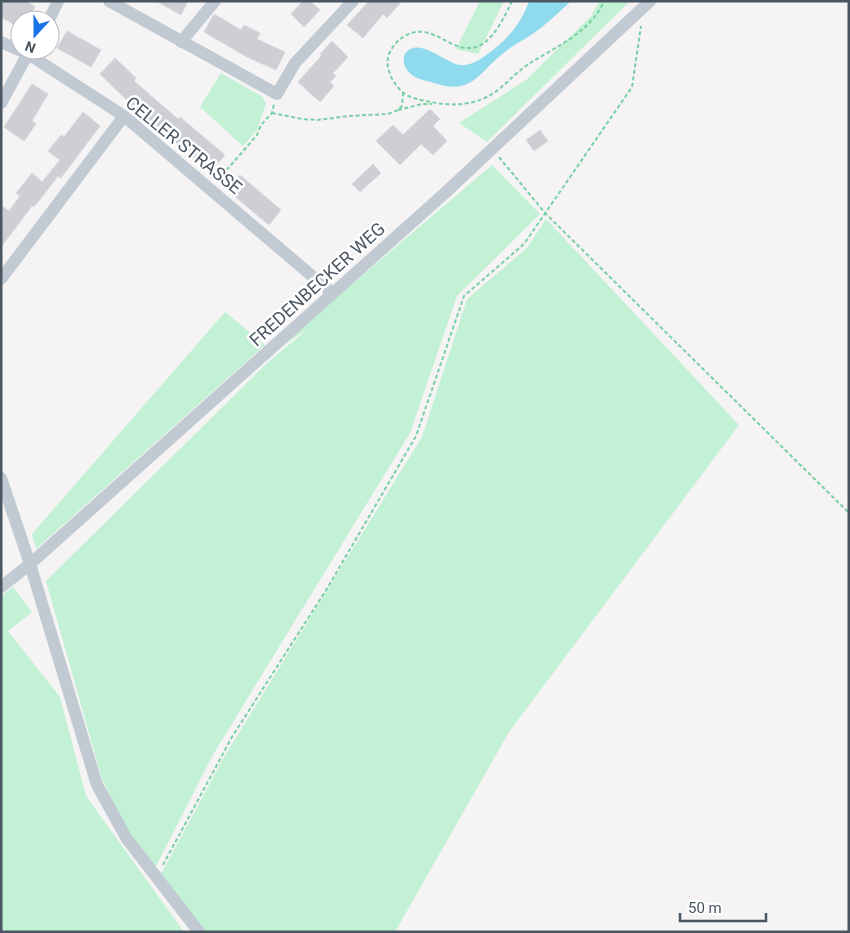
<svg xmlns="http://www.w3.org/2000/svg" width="850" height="933" font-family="Roboto,sans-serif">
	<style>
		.green { fill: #c3f1d5 }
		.water { fill: #90daee }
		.building { fill: #cdcfd5; stroke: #d7d9de }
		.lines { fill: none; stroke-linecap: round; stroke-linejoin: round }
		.path { stroke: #7ad0a6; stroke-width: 2; stroke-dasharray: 4 2.5; stroke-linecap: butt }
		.minor { stroke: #c1cad2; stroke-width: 12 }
		.labels { text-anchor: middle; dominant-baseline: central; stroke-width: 5; stroke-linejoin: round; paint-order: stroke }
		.street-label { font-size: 18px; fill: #4a5661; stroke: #fff }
	</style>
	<rect width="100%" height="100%" fill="#f5f3f3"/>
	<!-- green -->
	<path class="green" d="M480 1H504L478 54 456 49Z
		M600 1H630L487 142 459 123 526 80 590 17Z
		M221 73 263 97 266 104 257 130 243 146 200 107Z
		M492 165 540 214 457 296 410 433 214 753 155 868 122 821 102 779 46 581 265 365 310 327 264 359Z
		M546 219 739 425 509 732 395 932H205L160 876 224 757 422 437 467 299 527 248Z
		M225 312 265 345 36 549 32 534Z
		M13 587 32 612 8 631 60 697 86 796 184 932H1V596Z"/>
	<!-- water -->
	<path class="water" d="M529 1H571C558 13 546 25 531 35 522 41 513 45 505 52 477 73 473 97 431 82 423 80 413 78 408 71 404 67 402 59 405 54 418 35 446 64 460 65 469 66 478 61 485 56 505 42 521 25 529 1Z"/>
	<!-- building -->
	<path class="building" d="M1 1H26L35 7 27 20H20V28L1 17Z
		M156 1H188L181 15Z
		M303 1H310L320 10 304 27 291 14Z
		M369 1H402L387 18 383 14 363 38 347 25Z
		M214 14 241 30 244 25 260 33 257 39 285 52 276 70 247 57 204 32Z
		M67 31 101 50 91 67 57 48Z
		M332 41 348 57 333 73 336 76 330 82 334 86 320 102 298 82 322 55 320 54Z
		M115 58 136 78 134 81 178 119 180 117 225 155 209 173 154 123 151 126 130 108 132 105 100 74Z
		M32 84 48 94 32 121 36 124 24 141 4 127Z
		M430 109 440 119 433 126 447 141 433 155 421 144 400 165 376 141 393 125 403 135Z
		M83 112 100 126 61 178 58 176 34 207 32 206 1 247V205L9 211 20 196 16 193 32 173 42 182 60 160 48 151 61 135 64 137Z
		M540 130 548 141 534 151 526 140Z
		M373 164 381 173 360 192 352 184Z
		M240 175 281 210 269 225 227 190Z"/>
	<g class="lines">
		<!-- path -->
		<path class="path" d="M512 1C505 16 491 47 471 48 447 50 431 20 403 37 397 41 392 47 389 54 385 64 390 78 397 86 404 96 414 99 426 101 451 107 477 106 498 90 509 81 518 71 530 63 556 47 592 31 604 1
			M398 110 422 104H432
			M272 113 302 119 317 120 349 116 388 114 398 110 402 106 403 93
			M499 157 545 213 849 513
			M218 180 257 135 261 125 272 113 274 104
			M163 865 232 737 328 587 416 436 464 296 524 244 632 87 641 26"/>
		<!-- minor -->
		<path class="minor" d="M109 1 277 94 295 63 353 1
			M49 20 58 1
			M1 42 28 54 124 116 332 293
			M181 42 215 1
			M1 103 30 50
			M1 279 124 116
			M1 478 30 564 97 785 127 839 199 932
			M1 587 30 564 445 193 650 1"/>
	</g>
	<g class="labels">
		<!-- street labels -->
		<g class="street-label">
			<text transform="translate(184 145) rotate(39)">CELLER STRASSE</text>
			<text transform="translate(317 284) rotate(-42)">FREDENBECKER WEG</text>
		</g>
	</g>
	<!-- border -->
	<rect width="850" height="933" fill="none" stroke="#4a5661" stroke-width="5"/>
	<!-- north arrow -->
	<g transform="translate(35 35) rotate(201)"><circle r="24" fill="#ffffff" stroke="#b7bbc0"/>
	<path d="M0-4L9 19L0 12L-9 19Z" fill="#1a73e8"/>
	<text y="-8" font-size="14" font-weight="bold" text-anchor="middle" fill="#4a5661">N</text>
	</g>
	<!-- scale -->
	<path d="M680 913v8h86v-8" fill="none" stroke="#4a5661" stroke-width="2.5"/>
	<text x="688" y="913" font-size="15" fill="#4a5661" stroke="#ffffff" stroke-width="4" paint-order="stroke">50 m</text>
</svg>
